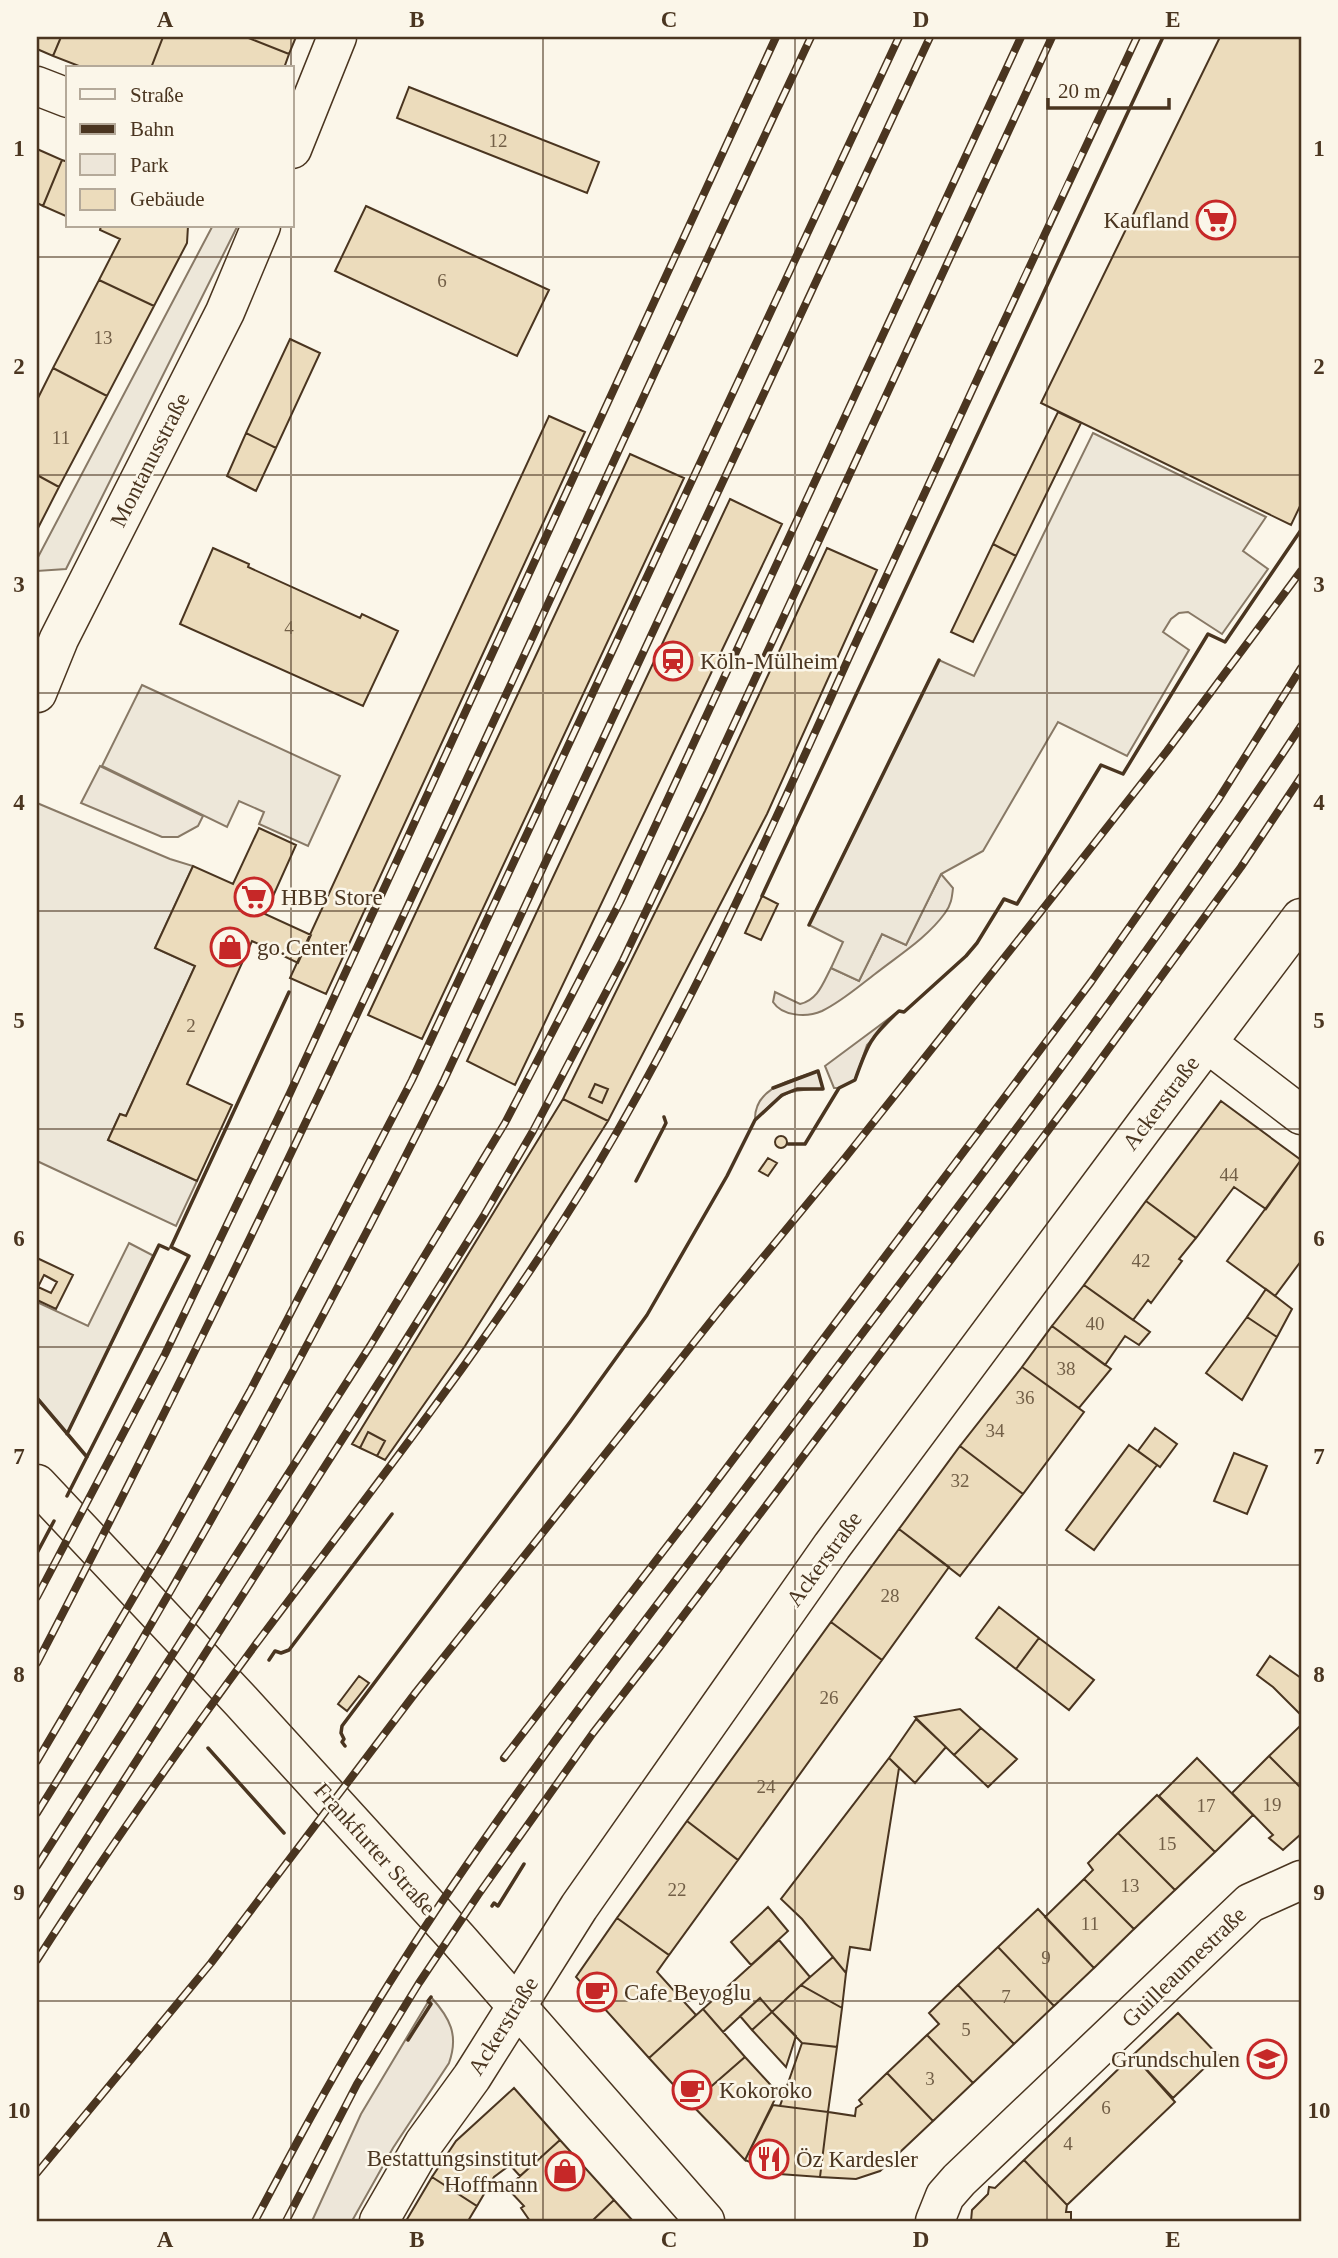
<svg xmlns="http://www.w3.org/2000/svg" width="1338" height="2258" font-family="Georgia,serif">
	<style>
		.green { fill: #ede6d9; stroke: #887966; stroke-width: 2 }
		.parking { fill: #ede7d9; stroke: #887966; stroke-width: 2 }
		.building { fill: #ecdcbc; stroke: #4a3520; stroke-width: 2; fill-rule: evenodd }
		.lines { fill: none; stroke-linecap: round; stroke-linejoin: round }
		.minor-casing { stroke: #4a3520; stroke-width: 41 }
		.major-casing { stroke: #4a3520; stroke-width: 41 }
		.minor { stroke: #fbf6e9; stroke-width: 38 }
		.major { stroke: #fbf6e9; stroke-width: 38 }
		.rail-casing { stroke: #4a3520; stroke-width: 8 }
		.rail { stroke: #fbf6e9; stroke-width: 5; stroke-dasharray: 16; stroke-linecap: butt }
		.wall { stroke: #4a3520; stroke-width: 3.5 }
		.grid { fill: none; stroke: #4a3520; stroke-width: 2; stroke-opacity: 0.55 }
		.labels { text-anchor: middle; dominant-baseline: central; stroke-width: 5; stroke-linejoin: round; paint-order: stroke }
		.number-label { font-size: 19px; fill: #725f47 }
		.poi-label { font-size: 23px; fill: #4a3520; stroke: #fbf6e9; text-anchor: start }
		.street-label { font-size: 23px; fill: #4a3520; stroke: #fbf6e9 }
		.neatline { fill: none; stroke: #4a3520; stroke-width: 2.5 }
		.grid-label { font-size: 23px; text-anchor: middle; font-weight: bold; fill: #4a3520 }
	</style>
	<rect width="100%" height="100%" fill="#fbf6e9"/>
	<!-- green -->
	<path class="green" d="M100 766 203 816 198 826 178 837H162L81 803Z
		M941 874 953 888C952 898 951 905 945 913 927 938 899 955 875 974 858 987 841 1002 822 1011 806 1018 782 1016 773 1002L775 992 800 1004C818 1000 823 983 831 968L859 981 882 934 906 945Z
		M899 1011 867 1045 855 1080 839 1088H834L825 1066Z
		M818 1071 823 1089C784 1089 782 1094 755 1120 754 1087 792 1080 818 1071Z
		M431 1997C450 2018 459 2035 449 2063L393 2148 352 2221H312L361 2114Z"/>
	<!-- parking -->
	<path class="parking" d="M212 227H237L66 569 37 571V559Z
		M1093 433 1266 517 1243 551 1268 569 1222 634 1188 612 1179 613 1171 619 1163 632 1189 650 1127 756 1058 722 983 851 941 874 906 945 882 934 859 981 831 968 843 942 809 925 939 660 974 676Z
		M142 685 340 776 308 846 259 824 264 812 239 801 227 827 102 766Z
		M37 803 170 859 193 866 155 948 195 966 126 1116 120 1114 108 1140 197 1181 176 1226 37 1161Z
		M129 1243 154 1256 67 1434 37 1398V1302L88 1326Z"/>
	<!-- building -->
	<path class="building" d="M37 37H61L53 56 37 49Z
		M61 37H163L151 68H84L53 56Z
		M163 37H246L289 54 284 68H151Z
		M246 37H296L289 54Z
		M1220 37H1301V504L1291 525 1041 403Z
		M409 87 599 162 587 193 397 118Z
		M37 149 62 160 43 206 37 203Z
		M62 160 68 162V217L43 206Z
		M366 206 549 290 517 356 335 271Z
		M101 226H188L187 243 154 306 99 280 120 239 100 230Z
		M99 280 154 306 107 396 53 368Z
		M290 339 320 353 276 448 246 433Z
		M53 368 107 396 59 487 37 475V400Z
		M1058 412 1081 423 1016 556 993 544Z
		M549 416 585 432 326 994 290 978Z
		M246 433 276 448 256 491 227 476Z
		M630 454 684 478 422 1039 368 1015Z
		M37 475 59 487 37 530Z
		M730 499 782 524 515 1085 467 1061Z
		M993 544 1016 556 973 642 951 632Z
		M213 548 249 564 248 567 360 618 362 614 398 631 363 706 180 624Z
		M827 548 877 570 767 814 608 1121 563 1099 705 811ZM595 1084 608 1089 602 1103 589 1097Z
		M259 828 296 845 265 914 311 935 298 963 252 941 187 1084 232 1105 197 1181 108 1140 120 1114 126 1116 195 966 155 948 193 866 233 884Z
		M762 896 778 904 761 940 745 933Z
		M595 1084 608 1089 602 1103 589 1097Z
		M563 1099 608 1121 465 1346 385 1460 377 1456 385 1441 368 1432 360 1448 352 1444Z
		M1221 1101 1301 1160 1266 1209 1234 1187 1196 1238 1146 1201Z
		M775 1142a6 6 0 1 1 12 0a6 6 0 1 1-12 0Z
		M768 1158 777 1163 768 1176 759 1171Z
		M1301 1160V1261L1275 1296 1227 1261Z
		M1146 1201 1196 1238 1179 1259 1182 1261 1151 1303 1148 1300 1133 1320 1084 1285Z
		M37 1258 73 1275 56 1309 37 1300Z
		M44 1275 57 1282 51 1293 38 1287Z
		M1084 1285 1150 1332 1139 1345 1125 1336 1105 1365 1052 1326Z
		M1266 1289 1292 1309 1277 1337 1247 1317Z
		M1247 1317 1277 1337 1242 1400 1206 1373Z
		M1052 1326 1111 1369 1079 1408 1022 1367Z
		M1022 1367 1084 1412 1023 1494 960 1446Z
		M1155 1428 1177 1444 1160 1467 1138 1451Z
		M368 1432 385 1441 377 1456 360 1448Z
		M1129 1445 1157 1465 1094 1550 1066 1530Z
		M960 1446 1023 1494 960 1576 899 1529Z
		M1234 1453 1267 1466 1247 1514 1214 1501Z
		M899 1529 949 1567 882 1660 831 1622Z
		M999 1607 1039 1638 1016 1669 976 1638Z
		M831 1622 882 1660 738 1860 687 1821Z
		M1039 1638 1094 1680 1069 1710 1016 1669Z
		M1270 1656 1301 1678V1715L1273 1687 1257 1675Z
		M359 1676 369 1683 347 1711 338 1704Z
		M960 1709 981 1728 954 1755 915 1717Z
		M916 1719 946 1747 915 1783 889 1758Z
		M1301 1725V1788L1269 1756Z
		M981 1728 1017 1759 988 1787 954 1755Z
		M1269 1756 1301 1788V1834L1283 1850 1269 1838 1273 1835 1232 1793Z
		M889 1758 899 1768 870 1950 850 1947 846 1973 802 1919 781 1899Z
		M1197 1758 1253 1815 1215 1852 1159 1796Z
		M1157 1795 1215 1852 1175 1890 1118 1833Z
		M687 1821 738 1860 669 1955 617 1918Z
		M1118 1833 1175 1890 1134 1929 1084 1879 1093 1870 1088 1863Z
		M1084 1879 1134 1929 1094 1968 1045 1917Z
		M768 1907 788 1931 751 1965 731 1942Z
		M1038 1909 1094 1968 1054 2006 998 1947Z
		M617 1918 669 1955 657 1972 696 2015 649 2058 576 1977Z
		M779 1940 810 1977 772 2012 760 1998 723 2032 703 2009Z
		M998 1947 1054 2006 1014 2044 958 1985Z
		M833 1957 846 1973 842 2008 801 1985Z
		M801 1985 842 2008 837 2047 802 2043 772 2012Z
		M958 1985 1014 2044 973 2083 927 2035 939 2024 929 2013Z
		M760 1998 772 2012 752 2030 740 2016Z
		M703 2009 745 2057 691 2104 649 2058Z
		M772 2012 796 2036 786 2067 752 2030Z
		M1178 2013 1218 2055 1173 2098 1133 2055Z
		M927 2035 973 2083 933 2121 887 2073Z
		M802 2043 837 2047 828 2112 780 2106Z
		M1133 2055 1175 2102 1067 2205 1024 2160Z
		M745 2057 778 2093 745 2160 691 2104Z
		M887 2073 933 2121 880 2171 856 2179 820 2177 828 2112 855 2116 856 2108 862 2104 859 2100Z
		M514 2088 560 2140 520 2176 510 2165 494 2177 477 2206 432 2177 456 2141Z
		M773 2105 828 2112 820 2177 779 2174 745 2160Z
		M560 2140 614 2200 592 2221H530L521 2208 524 2206 507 2188Z
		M1024 2160 1067 2205 1066 2212H1071V2221H971L972 2210 988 2194 989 2187 995 2188Z
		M432 2177 477 2206 468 2221H406Z
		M614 2200 633 2221H592Z"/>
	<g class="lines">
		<defs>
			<path id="minor" d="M37 86 68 98
				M292 149 337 37
				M37 693 59 639 225 312 261 226
				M1207 1043 1301 1115
				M379 2221 424 2143 472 2077 579 1907 832 1546 1148 1121 1301 918
				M935 2221 945 2196 959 2180 1250 1903 1301 1880"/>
			<path id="major" d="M37 1484 241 1701 458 1939 705 2221"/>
		</defs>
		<!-- minor casing -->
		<use href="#minor" class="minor-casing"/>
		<!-- major casing -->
		<use href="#major" class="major-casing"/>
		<!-- minor -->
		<use href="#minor" class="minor"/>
		<!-- major -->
		<use href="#major" class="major"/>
		<defs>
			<path id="rail" d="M37 1597 165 1354 290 1093 776 37
				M37 1663C315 1130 555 580 811 37
				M504 1758 698 1506 1091 982 1218 800 1301 668
				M37 1761 165 1544 250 1391 412 1080 899 37
				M37 1813C185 1577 319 1330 444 1080L930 37
				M37 1866 370 1346 505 1123 620 902 1021 37
				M37 1916 395 1357 483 1217 533 1131 623 960 709 778 1052 37
				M37 1960C105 1854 178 1750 253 1648 371 1490 495 1335 597 1166 694 1003 772 828 850 655 945 449 1040 242 1137 37
				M37 2173 211 1963 416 1692 723 1306 845 1158 1035 919 1167 751 1301 571
				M255 2221C301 2134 347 2049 400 1966 505 1800 626 1646 744 1490 934 1238 1127 989 1301 726
				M286 2221 357 2084 419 1983 478 1895 593 1733 659 1648 1080 1088 1241 867 1301 777"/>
		</defs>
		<!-- rail casing -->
		<use href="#rail" class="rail-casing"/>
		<!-- rail -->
		<use href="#rail" class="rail"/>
		<!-- wall -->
		<path class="wall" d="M762 896 1163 37
			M809 925 939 660
			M788 1144H805L839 1088 855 1080C867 1046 871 1035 899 1011L904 1012 966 956 977 943 1004 899 1017 904 1101 765 1123 774 1208 634 1225 642 1301 530
			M636 1181 664 1127 666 1123 664 1117
			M37 1398 87 1457
			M67 1434 159 1245 168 1249
			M67 1496 189 1256 171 1247 289 992
			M37 1553 54 1521
			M269 1660 275 1651 281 1653 289 1650 392 1514
			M345 1746 342 1742 344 1739 341 1733 342 1726 570 1422 647 1315 727 1176 755 1120 782 1095 797 1089H823L818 1071 773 1088
			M208 1748 284 1833
			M492 1906 494 1903 498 1906 524 1864
			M408 2040 431 2004 428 2001 431 1997"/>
	</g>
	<!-- grid -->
	<path class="grid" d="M291 37V68M543 37V2221M795 37V2221M1047 37V2221M291 226V2221M37 257H1301M37 475H1301M37 693H1301M37 911H1301M37 1129H1301M37 1347H1301M37 1565H1301M37 1783H1301M37 2001H1301"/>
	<!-- icons -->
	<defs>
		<symbol id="supermarket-ring" viewBox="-11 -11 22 22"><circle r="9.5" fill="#fbf6e9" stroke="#c62828" stroke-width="1.5"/><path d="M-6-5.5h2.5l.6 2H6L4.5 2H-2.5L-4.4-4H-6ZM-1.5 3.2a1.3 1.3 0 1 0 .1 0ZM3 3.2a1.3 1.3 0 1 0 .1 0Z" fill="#c62828"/></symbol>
		<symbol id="station-ring" viewBox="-11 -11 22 22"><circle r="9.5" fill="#fbf6e9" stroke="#c62828" stroke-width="1.5"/><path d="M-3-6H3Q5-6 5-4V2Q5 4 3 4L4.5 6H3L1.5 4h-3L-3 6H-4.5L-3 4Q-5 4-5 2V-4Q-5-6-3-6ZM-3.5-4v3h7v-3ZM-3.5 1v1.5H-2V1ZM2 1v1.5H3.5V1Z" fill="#c62828"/></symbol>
		<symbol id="shop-ring" viewBox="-11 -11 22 22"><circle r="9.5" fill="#fbf6e9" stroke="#c62828" stroke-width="1.5"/><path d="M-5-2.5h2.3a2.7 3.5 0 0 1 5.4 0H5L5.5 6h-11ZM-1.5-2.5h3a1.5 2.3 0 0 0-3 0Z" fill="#c62828"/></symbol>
		<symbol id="cafe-ring" viewBox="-11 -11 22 22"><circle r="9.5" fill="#fbf6e9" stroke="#c62828" stroke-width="1.5"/><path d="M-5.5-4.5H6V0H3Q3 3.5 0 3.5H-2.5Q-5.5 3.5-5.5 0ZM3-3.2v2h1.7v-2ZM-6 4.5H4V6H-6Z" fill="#c62828"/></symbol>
		<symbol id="school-ring" viewBox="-11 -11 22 22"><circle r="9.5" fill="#fbf6e9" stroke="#c62828" stroke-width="1.5"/><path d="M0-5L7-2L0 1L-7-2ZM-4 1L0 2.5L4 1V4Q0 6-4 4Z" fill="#c62828"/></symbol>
		<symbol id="restaurant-ring" viewBox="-11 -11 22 22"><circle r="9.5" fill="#fbf6e9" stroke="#c62828" stroke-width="1.5"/><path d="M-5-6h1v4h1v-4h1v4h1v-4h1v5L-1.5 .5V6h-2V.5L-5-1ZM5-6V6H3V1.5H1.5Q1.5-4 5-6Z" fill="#c62828"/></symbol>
	</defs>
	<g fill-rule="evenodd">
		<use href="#supermarket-ring" x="1194" y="198" width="44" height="44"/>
		<use href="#station-ring" x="651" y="639" width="44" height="44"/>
		<use href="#supermarket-ring" x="232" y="875" width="44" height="44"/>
		<use href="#shop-ring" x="208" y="925" width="44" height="44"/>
		<use href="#cafe-ring" x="575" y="1970" width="44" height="44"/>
		<use href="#school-ring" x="1245" y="2037" width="44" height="44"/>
		<use href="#cafe-ring" x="670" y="2068" width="44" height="44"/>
		<use href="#restaurant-ring" x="747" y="2137" width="44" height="44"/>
		<use href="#shop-ring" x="543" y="2149" width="44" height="44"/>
	</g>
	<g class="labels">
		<!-- number labels -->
		<g class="number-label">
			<text x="498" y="140">12</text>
			<text x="442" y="280">6</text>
			<text x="103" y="337">13</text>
			<text x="61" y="437">11</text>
			<text x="289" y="627">4</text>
			<text x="191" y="1025">2</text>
			<text x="1229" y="1174">44</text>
			<text x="1141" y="1260">42</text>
			<text x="1095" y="1323">40</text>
			<text x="1066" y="1368">38</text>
			<text x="1025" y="1397">36</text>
			<text x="995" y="1430">34</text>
			<text x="960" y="1480">32</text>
			<text x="890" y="1595">28</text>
			<text x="829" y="1697">26</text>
			<text x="766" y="1786">24</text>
			<text x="1272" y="1804">19</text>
			<text x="1206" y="1805">17</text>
			<text x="1167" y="1843">15</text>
			<text x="1130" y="1885">13</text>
			<text x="677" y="1889">22</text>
			<text x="1090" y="1923">11</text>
			<text x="1046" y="1957">9</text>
			<text x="1006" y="1996">7</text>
			<text x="966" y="2029">5</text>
			<text x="930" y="2078">3</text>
			<text x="1106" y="2107">6</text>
			<text x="1068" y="2143">4</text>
		</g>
		<!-- poi labels -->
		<g class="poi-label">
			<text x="1189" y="220" text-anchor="end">Kaufland</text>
			<text x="700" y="661">Köln-Mülheim</text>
			<text x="281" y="897">HBB Store</text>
			<text x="257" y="947">go.Center</text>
			<text x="624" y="1992">Cafe Beyoglu</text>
			<text x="1240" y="2059" text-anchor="end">Grundschulen</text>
			<text x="719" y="2090">Kokoroko</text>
			<text x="538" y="2158" text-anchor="end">Bestattungsinstitut<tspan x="538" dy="26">Hoffmann</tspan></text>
			<text x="796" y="2159">Öz Kardesler</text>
		</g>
		<!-- street labels -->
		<g class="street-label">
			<text transform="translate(150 460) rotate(-63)">Montanusstraße</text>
			<text transform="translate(1161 1103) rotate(-53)">Ackerstraße</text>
			<text transform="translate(824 1559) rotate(-54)">Ackerstraße</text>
			<text transform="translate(375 1849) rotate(48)">Frankfurter Straße</text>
			<text transform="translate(1184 1967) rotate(-44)">Guilleaumestraße</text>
			<text transform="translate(503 2026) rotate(-58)">Ackerstraße</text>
		</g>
	</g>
	<!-- border -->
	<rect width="1338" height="2258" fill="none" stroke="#fbf6e9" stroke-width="77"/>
	<!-- legend -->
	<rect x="66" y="66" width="228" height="161" fill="#fbf6e9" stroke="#b4a999" stroke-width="2"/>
	<rect x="80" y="89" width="35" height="10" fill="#fbf6e9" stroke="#b4a999" stroke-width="2"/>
	<text x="130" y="102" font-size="21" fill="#4a3520">Straße</text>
	<rect x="80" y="124" width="35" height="10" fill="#4a3520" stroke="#b4a999" stroke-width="2"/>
	<text x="130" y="136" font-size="21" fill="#4a3520">Bahn</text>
	<rect x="80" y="154" width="35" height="21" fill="#ede6d9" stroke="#b4a999" stroke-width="2"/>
	<text x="130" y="172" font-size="21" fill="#4a3520">Park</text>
	<rect x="80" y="189" width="35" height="21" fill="#ecdcbc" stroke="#b4a999" stroke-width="2"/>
	<text x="130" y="206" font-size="21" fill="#4a3520">Gebäude</text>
	<!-- scale -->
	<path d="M1048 98v10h121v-10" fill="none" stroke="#4a3520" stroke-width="3.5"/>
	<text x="1058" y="98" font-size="21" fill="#4a3520" stroke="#fbf6e9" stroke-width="5" paint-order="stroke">20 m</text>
	<rect x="38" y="38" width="1262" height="2182" class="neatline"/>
	<g class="grid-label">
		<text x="165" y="27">A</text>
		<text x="417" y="27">B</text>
		<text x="669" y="27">C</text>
		<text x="921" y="27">D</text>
		<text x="1173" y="27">E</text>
		<text x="19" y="156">1</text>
		<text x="1319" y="156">1</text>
		<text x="19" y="374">2</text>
		<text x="1319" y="374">2</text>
		<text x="19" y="592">3</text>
		<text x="1319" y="592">3</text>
		<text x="19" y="810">4</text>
		<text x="1319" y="810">4</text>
		<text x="19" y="1028">5</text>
		<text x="1319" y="1028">5</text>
		<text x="19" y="1246">6</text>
		<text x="1319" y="1246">6</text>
		<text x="19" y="1464">7</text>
		<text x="1319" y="1464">7</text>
		<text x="19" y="1682">8</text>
		<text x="1319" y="1682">8</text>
		<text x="19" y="1900">9</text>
		<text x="1319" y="1900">9</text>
		<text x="19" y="2118">10</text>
		<text x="1319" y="2118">10</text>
		<text x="165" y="2247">A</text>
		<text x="417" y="2247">B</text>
		<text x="669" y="2247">C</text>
		<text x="921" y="2247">D</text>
		<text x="1173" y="2247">E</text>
	</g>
</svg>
